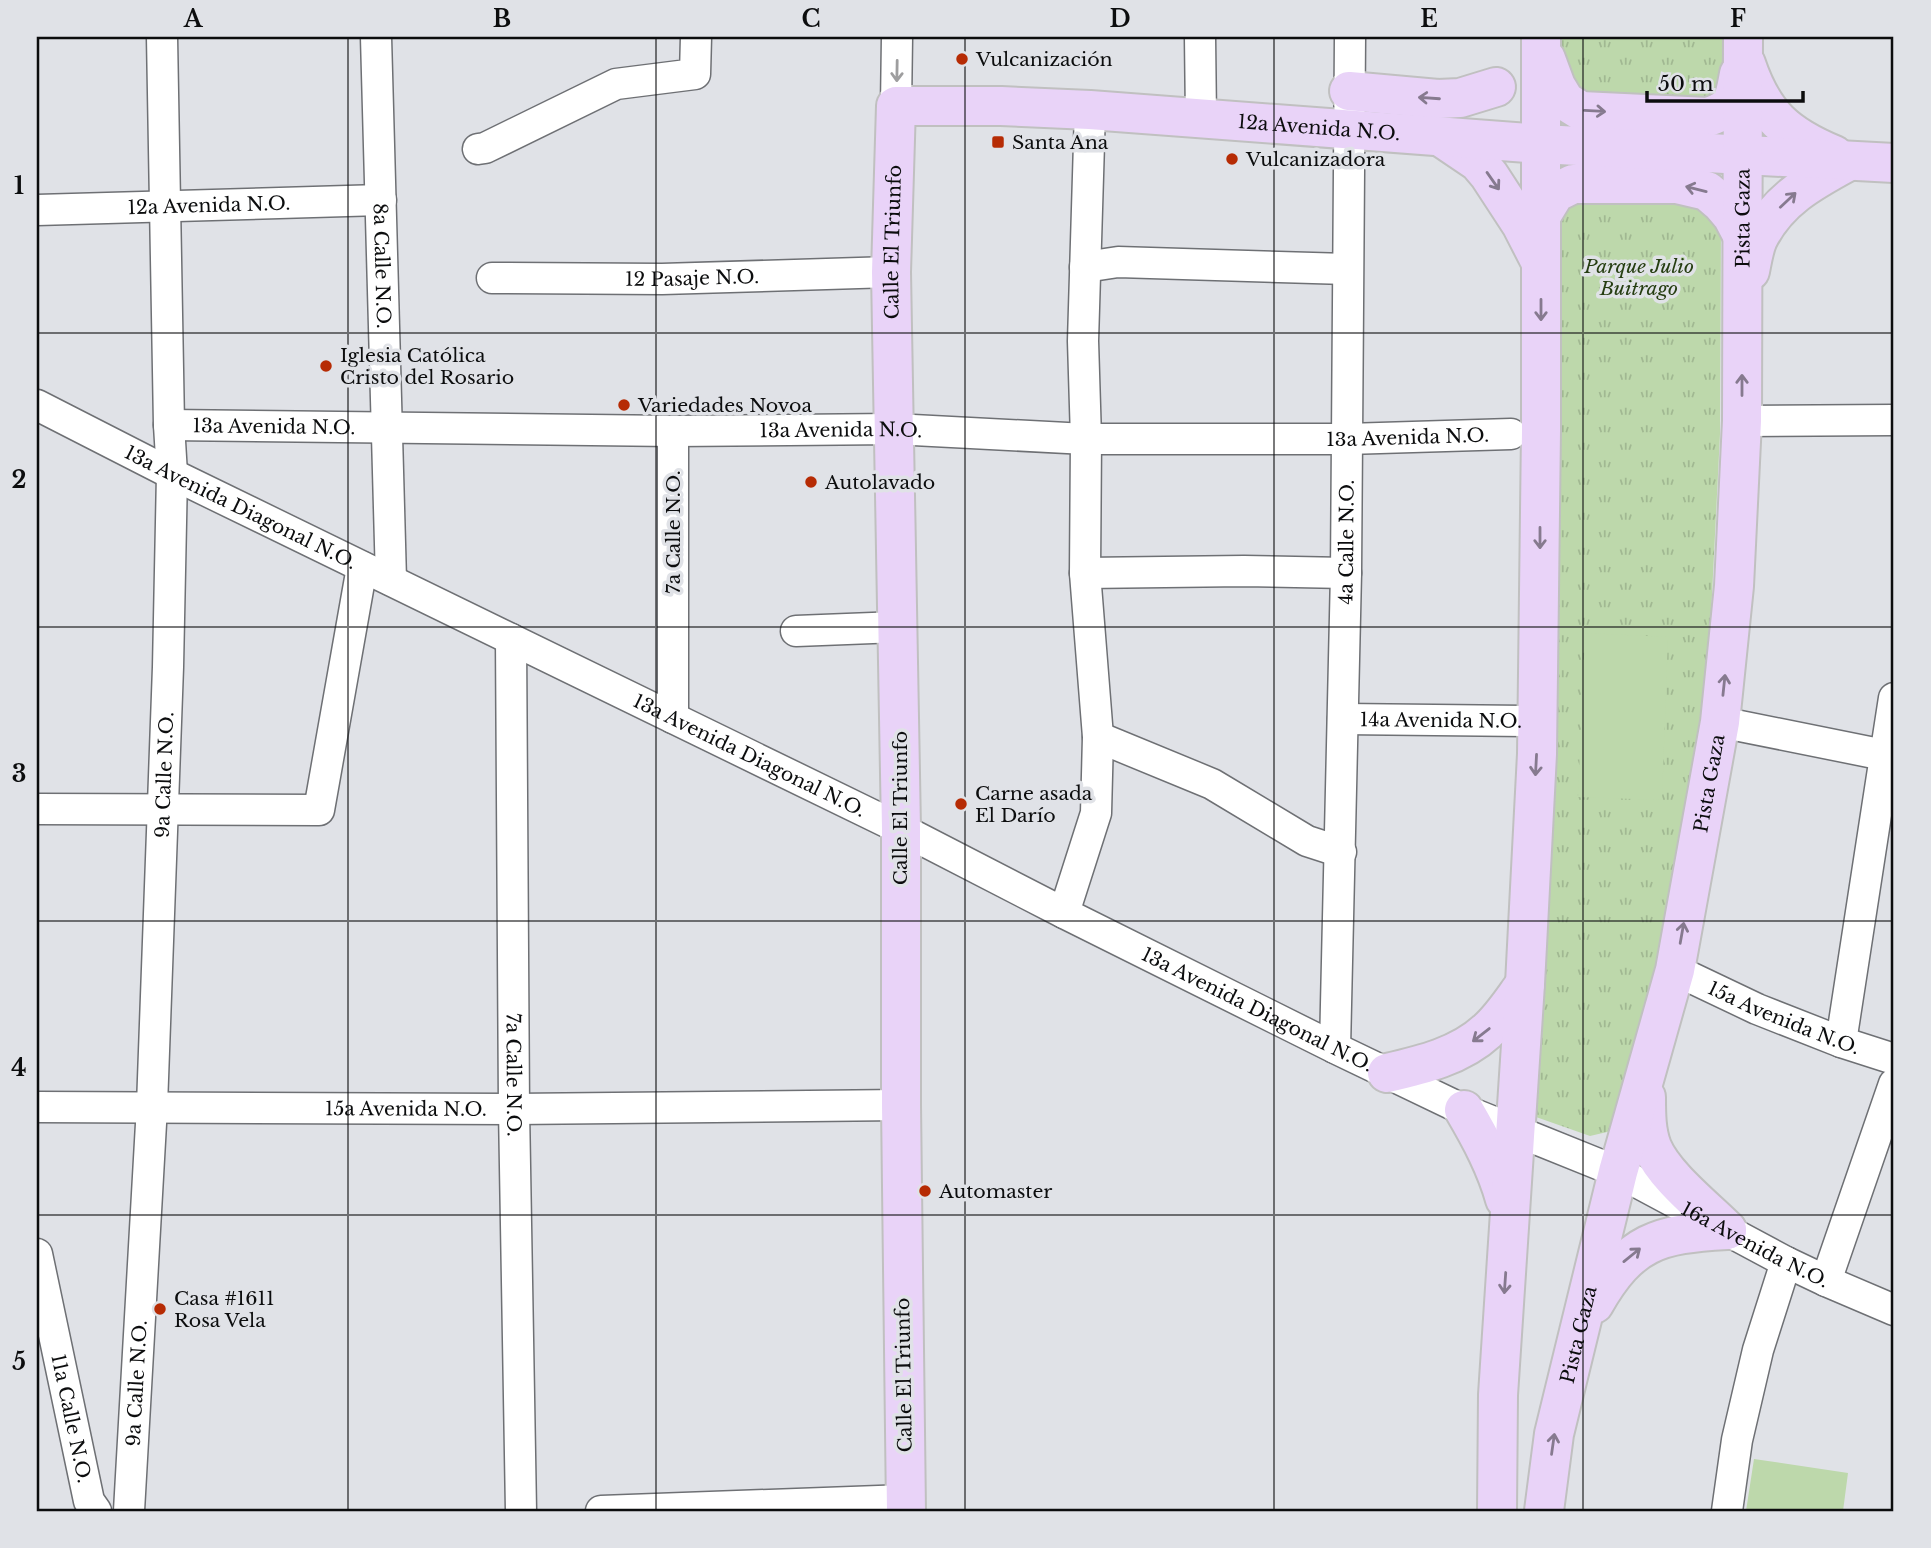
<svg xmlns="http://www.w3.org/2000/svg" width="1931" height="1548" font-family="'Libre Baskerville',serif">
	<style>
		.park { fill: url(#park-tufts) }
		.pitch { fill: #bdd8ab }
		.lines { fill: none; stroke-linecap: round; stroke-linejoin: round }
		.minor-casing { stroke: #6e7074; stroke-width: 33 }
		.major-casing { stroke: #c0c0c0; stroke-width: 42 }
		.minor { stroke: #fff; stroke-width: 30 }
		.major { stroke: #e9d3f8; stroke-width: 38 }
		.oneway { stroke: #9e9e9f }
		.oneway2 { stroke: #867a8f }
		.grid { fill: none; stroke: #0c0d0e; stroke-width: 2; stroke-opacity: 0.55 }
		.poi-dot { fill: #b62b04; stroke: #e0e2e7; stroke-width: 2.5 }
		.labels { text-anchor: middle; dominant-baseline: central; stroke-width: 7; stroke-linejoin: round; paint-order: stroke }
		.poi-label { font-size: 19px; fill: #0c0d0e; stroke: #e0e2e7; text-anchor: start }
		.street-label { font-size: 19px; fill: #0c0d0e; stroke: #e0e2e7 }
		.park-label { font-size: 19px; font-style: italic; fill: #263e12; stroke: #e0e2e7 }
		.neatline { fill: none; stroke: #0c0d0e; stroke-width: 2.5 }
		.grid-label { font-size: 23px; text-anchor: middle; font-weight: bold; fill: #0c0d0e }
	</style>
	<defs>
		<pattern id="park-tufts" width="24" height="20" patternUnits="userSpaceOnUse" patternTransform="scale(1.75)"><rect width="24" height="20" fill="#bdd8ab"/><path d="M3 7l-1-3M5 7V3M7 7l1-3M15 17l-1-3M17 17v-4M19 17l1-3" fill="none" stroke="#a1b892"/></pattern>
	</defs>
	<rect width="100%" height="100%" fill="#e0e2e7"/>
	<!-- park -->
	<path class="park" d="M1560 37H1730L1729 81 1710 103 1589 99 1572 87 1560 55Z
		M1573 194 1704 196 1721 219 1720 434 1710 635 1695 786 1659 957 1619 1122 1607 1132 1590 1136 1536 1117 1556 210Z"/>
	<!-- pitch -->
	<path class="pitch" d="M1585 633 1668 637 1662 800 1578 797Z
		M1754 1459 1848 1473 1843 1511H1746Z"/>
	<g class="lines">
		<defs>
			<g id="minor">
				<path id="s1" d="M376 37 391 580"/>
				<path d="M1200 37 1201 119"/>
				<path d="M896 106 897 37"/>
				<path d="M478 149 485 148 616 84 695 74 696 37"/>
				<path id="s2" d="M37 210 381 200"/>
				<path d="M1085 267 1118 262 1347 269"/>
				<path id="s3" d="M492 278 662 279 891 272"/>
				<path id="s4" d="M37 405 172 474 901 829 1064 913 1339 1050 1464 1110 1618 1172 1786 1262 1826 1281 1894 1310"/>
				<path d="M1742 421 1894 420"/>
				<path id="s5" d="M169 425 673 431 894 429 1086 439H1347L1511 434"/>
				<path d="M1085 573 1244 571 1346 573"/>
				<path d="M796 631 898 627"/>
				<path id="s6" d="M511 639 514 1109 521 1511"/>
				<path d="M673 718V431"/>
				<path id="s7" d="M1343 719 1537 721"/>
				<path d="M1720 722 1894 757"/>
				<path d="M1098 737 1212 784 1307 841 1341 852"/>
				<path d="M37 809 319 810 362 567"/>
				<path d="M1064 913 1096 813 1098 737 1085 573 1086 439 1083 341 1090 110"/>
				<path id="s8" d="M1675 970 1757 1009 1841 1042 1894 1059"/>
				<path d="M1841 1042 1894 698"/>
				<path id="s9" d="M1335 1048 1346 573 1350 37"/>
				<path id="s10" d="M37 1107 514 1109 901 1105"/>
				<path id="s11" d="M37 1254 89 1501 96 1511"/>
				<path d="M1826 1281 1894 1084"/>
				<path id="s12" d="M129 1511 152 1106 168 667 172 474 169 425 162 37"/>
				<path d="M601 1511 906 1500"/>
				<path d="M1727 1511 1737 1440 1758 1350 1786 1262"/>
			</g>
			<g id="major">
				<path d="M1546 59 1556 86 1565 101 1581 111 1708 117C1735 108 1734 99 1739 74"/>
				<path d="M1746 64C1763 115 1786 135 1834 155"/>
				<path d="M1349 91 1438 99 1460 98 1496 87"/>
				<path d="M1441 137 1478 162 1489 175 1521 224 1539 259"/>
				<path d="M1541 216 1555 193 1573 184H1677L1707 191 1721 203 1732 216 1742 235"/>
				<path d="M1750 271C1752 261 1754 248 1758 239 1778 199 1812 181 1849 161"/>
				<path d="M1387 1073C1422 1065 1460 1056 1487 1031 1502 1018 1513 1000 1525 984"/>
				<path d="M1646 1097C1646 1114 1646 1131 1652 1147 1664 1176 1704 1207 1727 1230"/>
				<path d="M1464 1110C1481 1139 1496 1167 1505 1199"/>
				<path d="M1594 1304C1630 1241 1658 1234 1727 1230"/>
				<path id="s13" d="M906 1511 901 1105V829L891 272 896 106H1001L1090 110 1541 144 1894 163"/>
				<path d="M1497 1511 1498 1395 1525 984 1537 754 1541 431V37"/>
				<path id="s14" d="M1544 1511 1554 1434 1618 1172 1675 970 1720 722 1734 586 1742 421 1743 37"/>
			</g>
		</defs>
		<!-- minor casing -->
		<use href="#minor" class="minor-casing"/>
		<!-- major casing -->
		<use href="#major" class="major-casing"/>
		<!-- minor -->
		<use href="#minor" class="minor"/>
		<!-- major -->
		<use href="#major" class="major"/>
	</g>
	<!-- one-way arrows -->
	<defs><path id="oneway-shaft" d="M-6 0H5M1.5-3L5.5 0L1.5 3" fill="none" stroke-width="1.6" stroke-linecap="round" stroke-linejoin="round" transform="scale(1.75)"/></defs>
	<use class="oneway" href="#oneway-shaft" transform="translate(897 71) rotate(91)"/>
	<g class="oneway2">
		<use href="#oneway-shaft" transform="translate(1429 98) rotate(-176)"/>
		<use href="#oneway-shaft" transform="translate(1595 111) rotate(3)"/>
		<use href="#oneway-shaft" transform="translate(1493 181) rotate(55)"/>
		<use href="#oneway-shaft" transform="translate(1696 189) rotate(-166)"/>
		<use href="#oneway-shaft" transform="translate(1788 200) rotate(-43)"/>
		<use href="#oneway-shaft" transform="translate(1541 310) rotate(90)"/>
		<use href="#oneway-shaft" transform="translate(1742 385) rotate(-90)"/>
		<use href="#oneway-shaft" transform="translate(1540 538) rotate(90)"/>
		<use href="#oneway-shaft" transform="translate(1724 685) rotate(-84)"/>
		<use href="#oneway-shaft" transform="translate(1536 765) rotate(93)"/>
		<use href="#oneway-shaft" transform="translate(1682 933) rotate(-80)"/>
		<use href="#oneway-shaft" transform="translate(1481 1035) rotate(142)"/>
		<use href="#oneway-shaft" transform="translate(1632 1255) rotate(-39)"/>
		<use href="#oneway-shaft" transform="translate(1505 1283) rotate(94)"/>
		<use href="#oneway-shaft" transform="translate(1553 1444) rotate(-82)"/>
	</g>
	<!-- grid -->
	<path class="grid" d="M348 37V1511M656 37V1511M965 37V1511M1274 37V1511M1583 37V1511M37 333H1894M37 627H1894M37 921H1894M37 1215H1894"/>
	<!-- markers -->
	<g class="poi-dot">
		<circle cx="962" cy="59" r="7"/>
		<rect x="991" y="135" width="14" height="14" rx="3.5"/>
		<circle cx="1232" cy="159" r="7"/>
		<circle cx="326" cy="366" r="7"/>
		<circle cx="624" cy="405" r="7"/>
		<circle cx="811" cy="482" r="7"/>
		<circle cx="961" cy="804" r="7"/>
		<circle cx="925" cy="1191" r="7"/>
		<circle cx="160" cy="1309" r="7"/>
	</g>
	<g class="labels">
		<!-- poi labels -->
		<g class="poi-label">
			<text x="976" y="59">Vulcanización</text>
			<text x="1012" y="142">Santa Ana</text>
			<text x="1246" y="159">Vulcanizadora</text>
			<text x="340" y="355">Iglesia Católica<tspan x="340" dy="22">Cristo del Rosario</tspan></text>
			<text x="638" y="405">Variedades Novoa</text>
			<text x="825" y="482">Autolavado</text>
			<text x="975" y="793">Carne asada<tspan x="975" dy="22">El Darío</tspan></text>
			<text x="939" y="1191">Automaster</text>
			<text x="174" y="1298">Casa #1611<tspan x="174" dy="22">Rosa Vela</tspan></text>
		</g>
		<!-- street labels -->
		<g class="street-label">
			<text stroke="none"><textPath href="#s13" startOffset="1829">12a Avenida N.O.</textPath></text>
			<text stroke="none"><textPath href="#s2" startOffset="172">12a Avenida N.O.</textPath></text>
			<text stroke="none"><textPath href="#s14" startOffset="1314">Pista Gaza</textPath></text>
			<text stroke="none"><textPath href="#s13" startOffset="1269">Calle El Triunfo</textPath></text>
			<text stroke="none"><textPath href="#s1" startOffset="229">8a Calle N.O.</textPath></text>
			<text stroke="none"><textPath href="#s3" startOffset="200">12 Pasaje N.O.</textPath></text>
			<text stroke="none"><textPath href="#s5" startOffset="105">13a Avenida N.O.</textPath></text>
			<text stroke="none"><textPath href="#s5" startOffset="672">13a Avenida N.O.</textPath></text>
			<text stroke="none"><textPath href="#s5" startOffset="1239">13a Avenida N.O.</textPath></text>
			<text stroke="none"><textPath href="#s4" startOffset="228">13a Avenida Diagonal N.O.</textPath></text>
			<text transform="translate(673 532) rotate(-90)">7a Calle N.O.</text>
			<text stroke="none"><textPath href="#s9" startOffset="506">4a Calle N.O.</textPath></text>
			<text stroke="none"><textPath href="#s7" startOffset="98">14a Avenida N.O.</textPath></text>
			<text stroke="none"><textPath href="#s4" startOffset="794">13a Avenida Diagonal N.O.</textPath></text>
			<text stroke="none"><textPath href="#s12" startOffset="737">9a Calle N.O.</textPath></text>
			<text stroke="none"><textPath href="#s14" startOffset="747">Pista Gaza</textPath></text>
			<text transform="translate(900 808) rotate(-90)">Calle El Triunfo</text>
			<text stroke="none"><textPath href="#s4" startOffset="1362">13a Avenida Diagonal N.O.</textPath></text>
			<text stroke="none"><textPath href="#s8" startOffset="119">15a Avenida N.O.</textPath></text>
			<text stroke="none"><textPath href="#s6" startOffset="436">7a Calle N.O.</textPath></text>
			<text stroke="none"><textPath href="#s10" startOffset="369">15a Avenida N.O.</textPath></text>
			<text stroke="none"><textPath href="#s4" startOffset="1913">16a Avenida N.O.</textPath></text>
			<text stroke="none"><textPath href="#s14" startOffset="180">Pista Gaza</textPath></text>
			<text transform="translate(904 1375) rotate(-91)">Calle El Triunfo</text>
			<text stroke="none"><textPath href="#s12" startOffset="128">9a Calle N.O.</textPath></text>
			<text stroke="none"><textPath href="#s11" startOffset="168">11a Calle N.O.</textPath></text>
		</g>
		<!-- park labels -->
		<g class="park-label">
			<text x="1639" y="266">Parque Julio<tspan x="1639" dy="22">Buitrago</tspan></text>
		</g>
	</g>
	<!-- border -->
	<rect width="1931" height="1548" fill="none" stroke="#e0e2e7" stroke-width="77"/>
	<!-- scale -->
	<path d="M1647 91v10h156v-10" fill="none" stroke="#0c0d0e" stroke-width="3.5"/>
	<text x="1658" y="91" font-size="21" fill="#0c0d0e" stroke="#e0e2e7" stroke-width="5" paint-order="stroke">50 m</text>
	<rect x="38" y="38" width="1854" height="1472" class="neatline"/>
	<g class="grid-label">
		<text x="193" y="27">A</text>
		<text x="502" y="27">B</text>
		<text x="811" y="27">C</text>
		<text x="1120" y="27">D</text>
		<text x="1429" y="27">E</text>
		<text x="1738" y="27">F</text>
		<text x="19" y="194">1</text>
		<text x="19" y="488">2</text>
		<text x="19" y="782">3</text>
		<text x="19" y="1076">4</text>
		<text x="19" y="1370">5</text>
	</g>
</svg>
